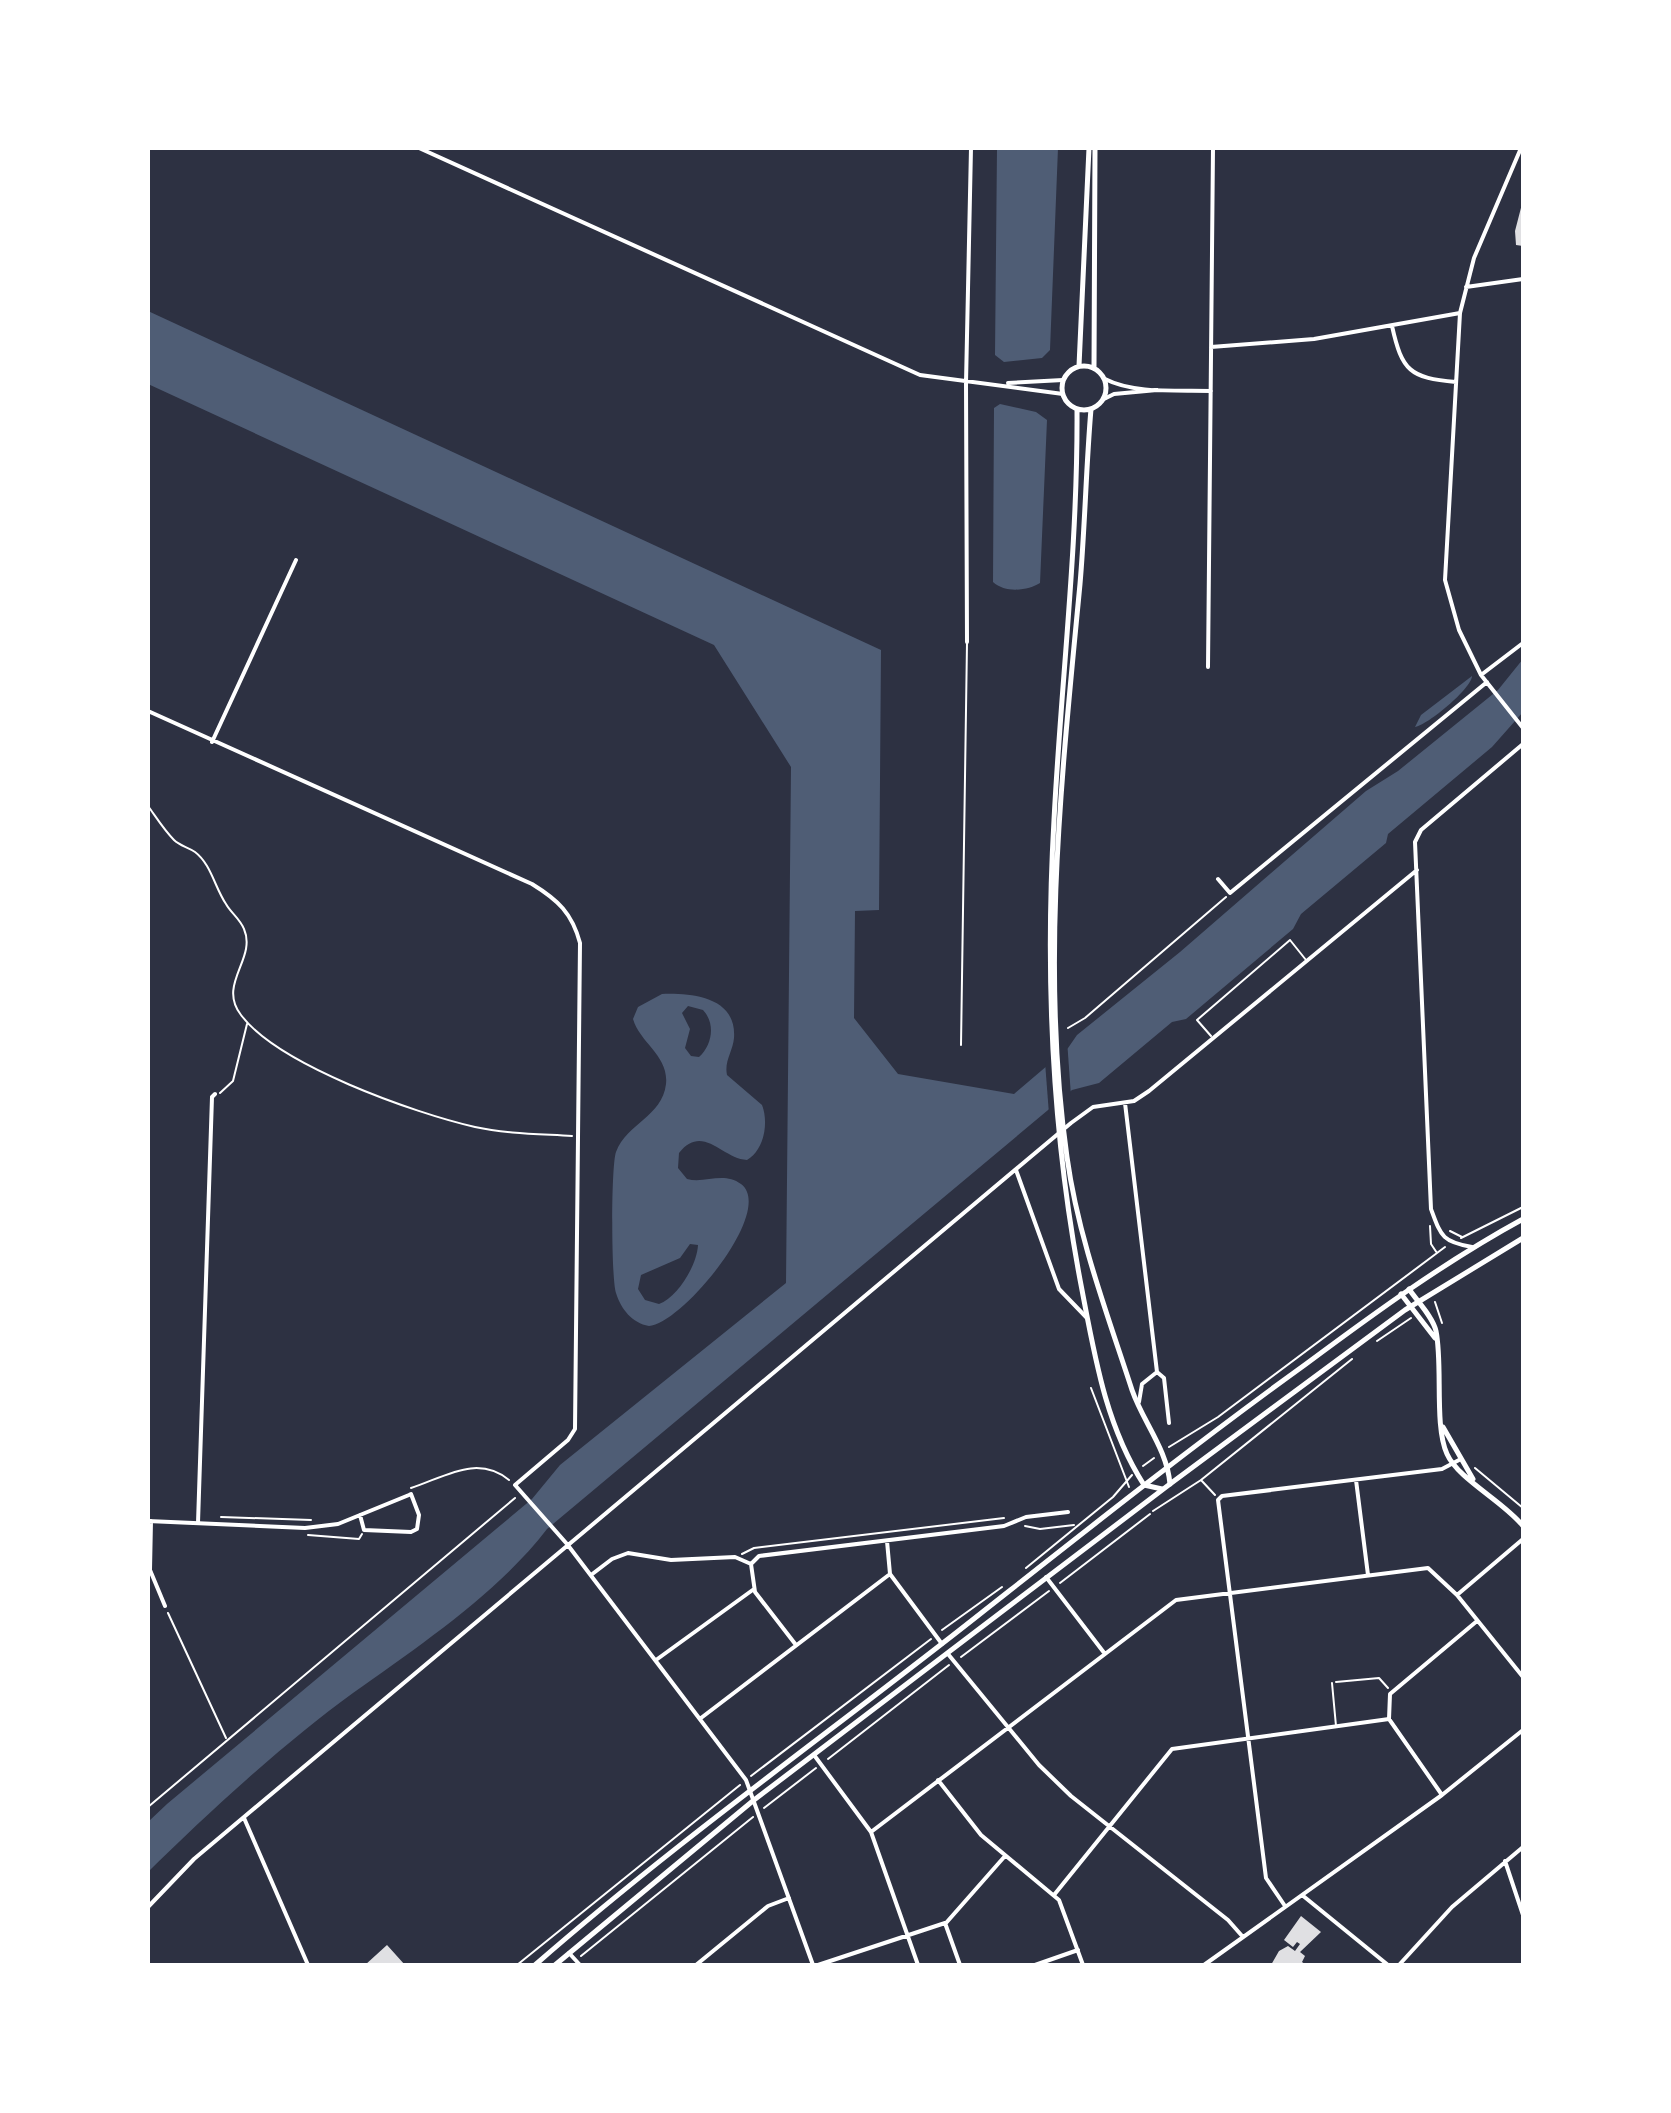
<svg xmlns="http://www.w3.org/2000/svg" width="1671" height="2113" font-family="'PT Serif',serif">
	<style>
		.water { fill: #4f5d75; fill-rule: evenodd }
		.pier { fill: #2d3142 }
		.building { fill: #e0e0e3 }
		.lines { fill: none; stroke-linecap: round; stroke-linejoin: round }
		.path { stroke: #fff; stroke-width: 2 }
		.service { stroke: #fff; stroke-width: 2 }
		.minor { stroke: #fff; stroke-width: 4 }
		.tertiary { stroke: #fff; stroke-width: 5 }
		.secondary { stroke: #fff; stroke-width: 5 }
	</style>
	<rect width="100%" height="100%" fill="#2d3142"/>
	<!-- water -->
	<path class="water" d="M997 148H1058L1050 350 1042 358 1004 362 995 355Z
		M148 311 881 650 879 910 855 911 854 1018 898 1074 1014 1094 1068 1048 1077 1035 1180 952 1366 791 1398 771 1498 690 1523 659V712L1492 747 1388 834 1386 843 1301 914 1293 929 1186 1019 1172 1022 1099 1083 1072 1090 547 1529C498 1593 419 1646 353 1693 284 1743 209 1812 148 1872V1822L167 1804 532 1499 560 1465 786 1283 791 767 714 645 148 384Z
		M1000 404 1036 412 1047 420 1040 583C1029 590 1006 594 993 582L994 408Z
		M1472 676C1472 688 1428 725 1415 727L1421 715Z
		M662 994C692 993 737 997 734 1038 733 1051 724 1061 727 1075L762 1105C769 1123 764 1150 747 1160 722 1159 703 1123 679 1153L678 1168 687 1179C705 1184 723 1171 741 1184 776 1210 682 1324 649 1326 632 1323 621 1309 616 1293 611 1278 611 1166 616 1152 627 1123 662 1117 666 1084 669 1056 640 1043 633 1019L638 1007ZM688 1006 703 1010C716 1024 712 1045 699 1057L691 1056 685 1048 690 1029 682 1013ZM690 1244 698 1245C697 1265 678 1297 659 1304L645 1300 638 1289 641 1275 680 1258Z"/>
	<!-- pier -->
	<path class="pier" d="M1067 1040 1071 1096 1049 1114 1045 1062Z"/>
	<!-- building -->
	<path class="building" d="M1523 200 1522 228 1523 246 1516 245 1515 231Z
		M1301 1916 1321 1932 1300 1952 1305 1956 1302 1962 1306 1965H1271L1279 1951 1288 1946 1295 1951 1300 1944 1297 1942 1293 1947 1284 1940Z
		M387 1945 405 1965H365Z"/>
	<g class="lines">
		<!-- path -->
		<path class="path" d="M148 806C156 817 164 830 174 840 180 846 188 847 195 852 211 864 215 888 226 904 231 913 240 919 244 929 257 959 217 984 241 1015 278 1065 414 1113 475 1127 507 1134 540 1134 572 1136
			M1068 1028 1085 1018 1226 897
			M220 1093 233 1081 247 1024
			M1430 1226 1431 1244 1437 1253
			M1450 1231 1462 1237
			M1461 1238 1523 1207
			M1435 1302 1442 1323
			M1377 1341 1411 1318
			M1091 1388 1129 1487
			M1169 1447 1218 1417 1445 1247
			M1143 1466 1154 1458
			M1475 1468 1523 1508
			M1201 1480 1215 1495
			M411 1488C445 1477 477 1454 509 1480
			M1153 1511 1201 1480 1352 1359
			M221 1517 311 1520
			M1025 1526 1040 1529 1074 1525
			M308 1535 359 1539 362 1534
			M742 1554 754 1548 1004 1518
			M1026 1568 1113 1497 1132 1475
			M1060 1583 1150 1514
			M168 1613 226 1738
			M942 1630 1002 1587
			M961 1657 1049 1591
			M1336 1682 1379 1678 1388 1688
			M828 1759 949 1665
			M751 1776 931 1639
			M148 1807 515 1498
			M764 1808 816 1768
			M581 1956 753 1817
			M517 1965 740 1785"/>
		<!-- service -->
		<path class="service" d="M1211 1036 1197 1020 1290 940 1306 960
			M961 1045 967 643
			M1332 1683 1336 1726"/>
		<!-- minor -->
		<path class="minor" d="M419 148 920 375 1063 394
			M1521 148 1474 258 1460 313 1445 580 1459 630 1481 675 1523 728
			M1466 287 1523 279
			M1392 326C1402 371 1410 378 1456 382
			M1211 347 1314 339 1460 313
			M1105 379C1134 394 1178 390 1211 391
			M1008 383 1063 380
			M1104 399 1114 394 1157 390
			M967 642 966 383 971 148
			M1208 667 1213 148
			M1481 675 1523 643
			M148 711 532 884C558 900 572 913 580 943L575 1429 568 1440 515 1485 567 1544 746 1780 813 1965
			M212 742 296 560
			M1218 879 1230 893 1487 682
			M1125 1103 1157 1372 1164 1378 1169 1423
			M1016 1170 1059 1289 1086 1317
			M1472 1247C1442 1242 1441 1236 1431 1209L1415 842 1421 830 1523 744
			M1139 1402 1142 1384 1157 1372
			M1356 1480 1368 1575
			M148 1521 305 1528 338 1524 409 1495 411 1494 419 1515 417 1529 411 1532 364 1530 360 1515
			M151 1521 150 1570 165 1606
			M198 1523 212 1097 215 1094
			M887 1541 890 1574 942 1644
			M591 1575 612 1559 628 1553 671 1560 735 1557 751 1564
			M1046 1577 1105 1654
			M1457 1595 1523 1539
			M796 1645 755 1592 751 1564 759 1556 1004 1526 1026 1517 1068 1512
			M948 1654 1039 1765 1071 1796 1228 1920 1243 1937
			M656 1660 754 1589
			M701 1718 890 1574
			M1389 1719 1442 1795
			M814 1755 871 1832 918 1965
			M938 1780 981 1835 1059 1900 1083 1965
			M244 1818 308 1965
			M871 1832 1176 1600 1428 1568 1457 1595 1523 1677
			M1505 1861 1523 1915
			M1054 1895 1172 1749 1389 1719 1390 1694 1477 1621
			M1302 1895 1388 1965
			M1285 1906 1266 1878 1218 1500 1222 1496 1442 1469 1459 1460
			M148 1907 194 1859 1071 1123 1093 1107 1134 1101 1149 1091 1417 870
			M946 1923 1005 1856
			M569 1953 580 1965
			M696 1965 768 1906 789 1898
			M818 1965 945 1923 960 1965
			M1035 1965 1078 1950
			M1204 1965 1442 1795 1523 1730
			M1399 1965 1452 1907 1523 1847"/>
		<!-- tertiary -->
		<path class="tertiary" d="M1062 388a22 22 0 1 1 44 0a22 22 0 1 1-44 0Z
			M1079 366 1089 148
			M1094 367 1095 148
			M1077 409C1078 547 1061 683 1054 820 1045 977 1052 1136 1082 1290 1095 1358 1106 1426 1144 1485L1162 1489
			M1091 409C1086 468 1085 526 1080 584 1062 773 1040 968 1067 1157 1078 1237 1107 1313 1132 1390 1143 1422 1167 1449 1170 1484
			M1409 1289C1417 1301 1433 1317 1436 1331 1443 1365 1434 1426 1447 1454 1458 1479 1503 1501 1523 1526
			M1401 1294 1435 1338
			M1443 1427 1473 1479"/>
		<!-- secondary -->
		<path class="secondary" d="M535 1965C678 1840 832 1731 980 1614 1088 1529 1195 1444 1306 1364 1376 1312 1446 1261 1523 1219
			M555 1965 754 1800 1170 1484 1405 1310 1523 1238"/>
	</g>
	<!-- border -->
	<rect width="1671" height="2113" fill="none" stroke="#ffffff" stroke-width="300"/>
</svg>
